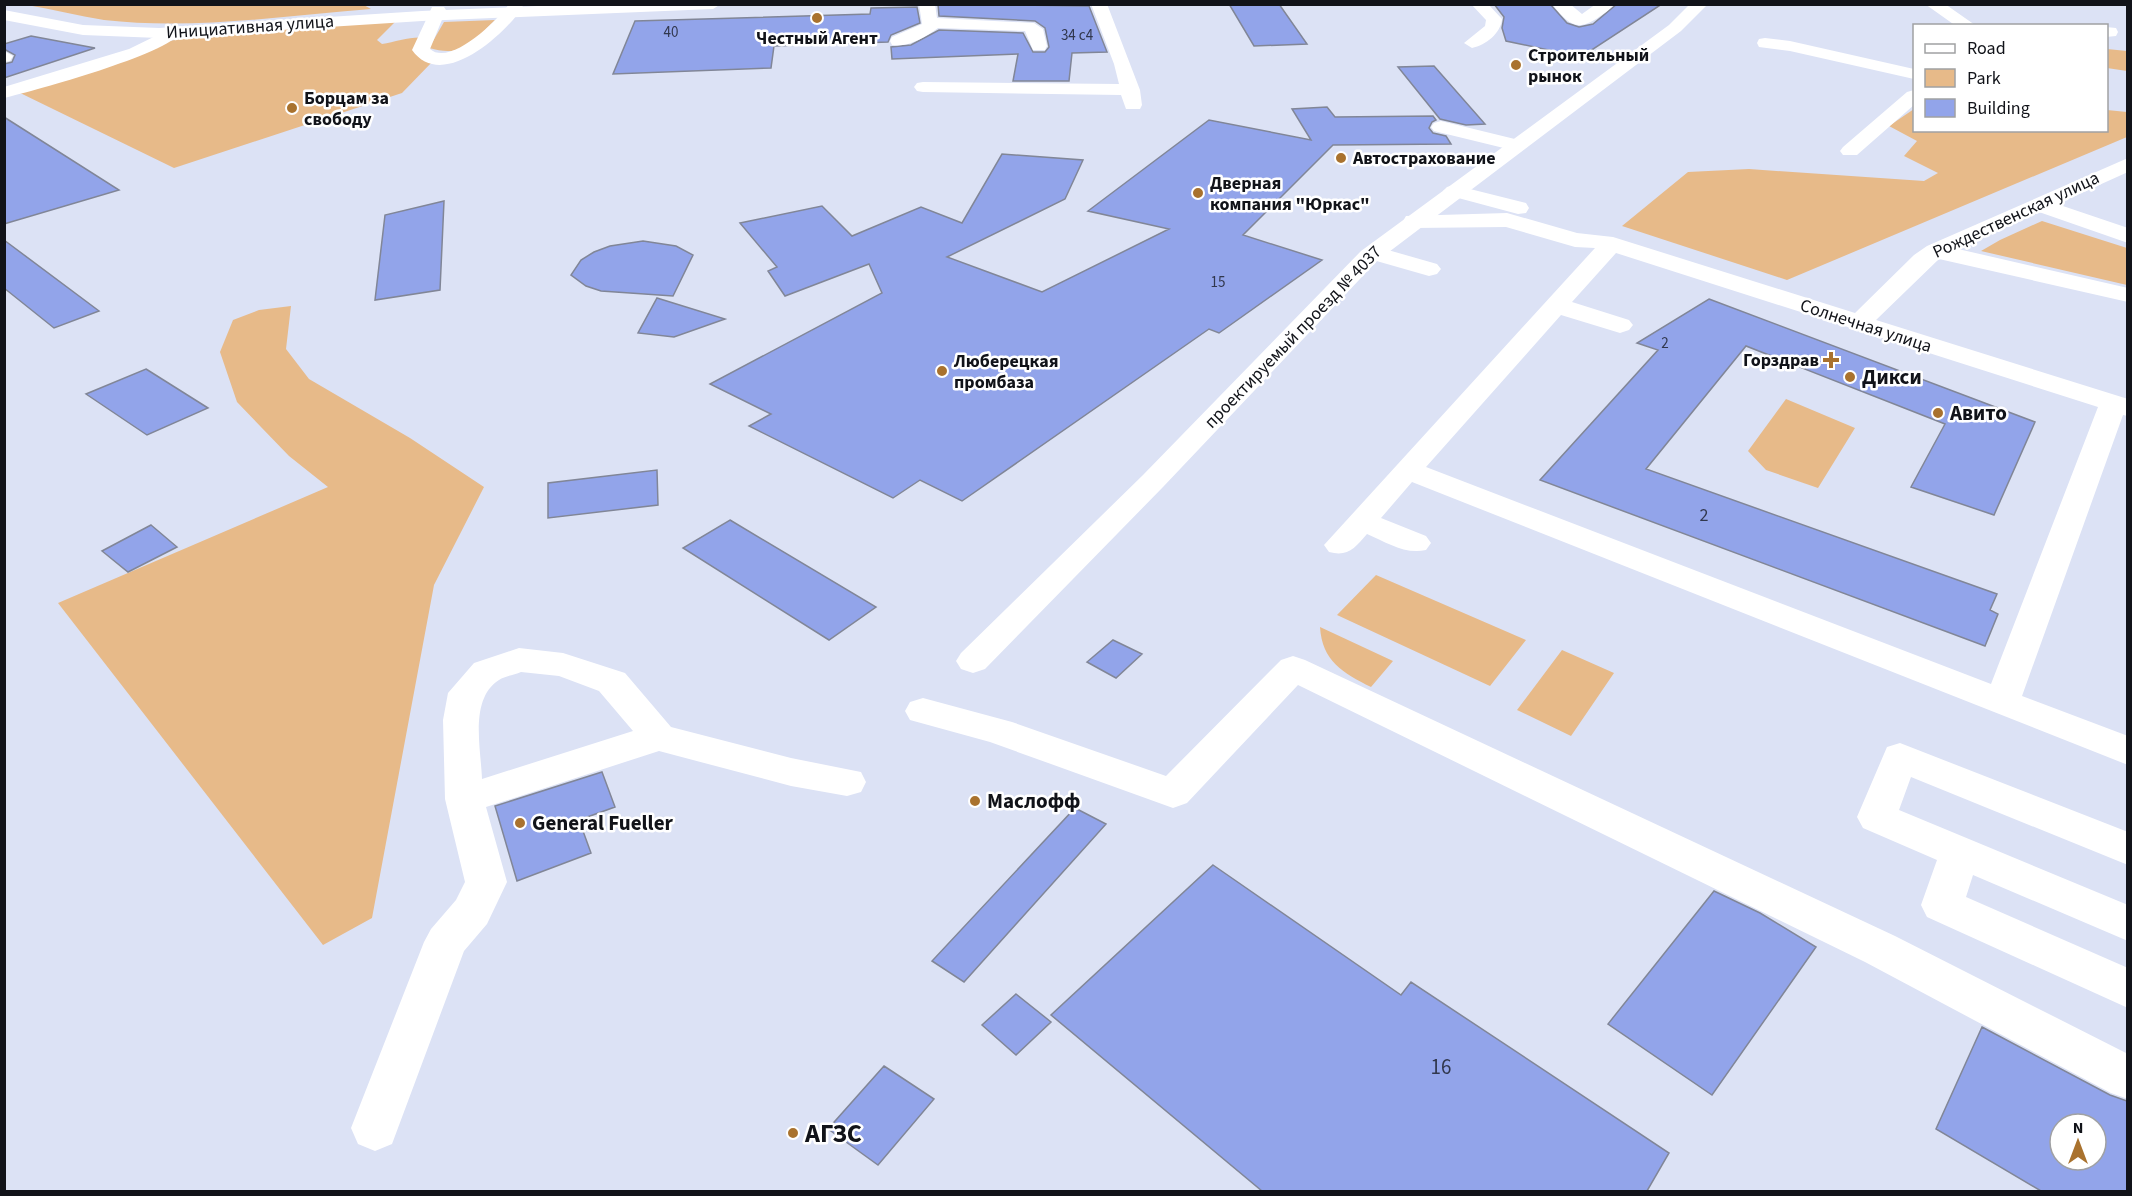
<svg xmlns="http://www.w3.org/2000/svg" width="2132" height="1196" font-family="'Source Sans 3',sans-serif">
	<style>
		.green { fill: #e7ba89 }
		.building { fill: #92a4ea; stroke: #818697; stroke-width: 1.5; fill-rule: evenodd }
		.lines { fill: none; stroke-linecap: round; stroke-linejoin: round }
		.minor { fill: #fff; fill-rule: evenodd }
		.major { fill: #fff; fill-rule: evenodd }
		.poi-dot { fill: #a9722e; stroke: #fff; stroke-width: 2 }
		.labels { text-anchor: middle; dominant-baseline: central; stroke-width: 5; stroke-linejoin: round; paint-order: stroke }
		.far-number-label { font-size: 15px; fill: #31374d }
		.far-street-label { font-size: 18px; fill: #111319; stroke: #fff }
		.far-poi-label { font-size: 18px; font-weight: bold; fill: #111319; stroke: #fff; text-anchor: start }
		.number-label { font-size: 18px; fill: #31374d }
		.poi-label { font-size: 21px; font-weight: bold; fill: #111319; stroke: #fff; text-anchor: start }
		.near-number-label { font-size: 21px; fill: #31374d }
		.near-poi-label { font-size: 26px; font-weight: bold; fill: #111319; stroke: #fff; text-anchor: start }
	</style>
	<rect width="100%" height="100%" fill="#dce2f5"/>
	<!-- green -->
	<path class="green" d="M362 4 371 9C283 16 192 30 104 20 78 16 52 9 27 5Z
		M398 19 377 40 382 44C396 42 412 36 425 38L434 60 402 93 174 168 14 90 155 44 209 33Z
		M495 20C473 42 463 58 429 48L444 22Z
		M2107 49 2127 51V71L2107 68Z
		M1914 109V130H2106L2107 110 2127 112V137L1787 280 1622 226 1688 172 1749 169 1924 181 1938 173 1904 156 1917 141 1889 126Z
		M2042 221 2127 248V285L1981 251 2000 240Z
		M291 306 286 349 309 379 410 438 484 487 434 585 372 918 323 945 58 603 328 487 289 456 237 402 220 352 233 320 259 310Z
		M1786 399 1855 428 1818 488 1766 470 1748 451Z
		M1376 575 1526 640 1490 686 1337 615Z
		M1320 627 1393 661 1371 687C1343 673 1322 661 1320 627Z
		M1562 650 1614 673 1571 736 1517 710Z"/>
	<!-- building -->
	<path class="building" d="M938 4 1089 6 1107 52 1072 53 1069 81H1013L1018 54 892 59 891 47 911 45 939 30 1023 33 1033 52H1045L1049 47 1045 28 1035 21 939 16Z
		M1229 4H1279L1307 44 1254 46Z
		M1494 4H1550L1567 23 1579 27 1593 24 1617 4H1662L1581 57 1506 41 1502 28 1504 17Z
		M917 7 920 23 891 35 888 42 774 46 771 68 613 74 635 21 870 14 871 8Z
		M31 36 95 48 4 78V64L12 62 15 55 4 49V44Z
		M1434 66 1485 124 1466 125 1440 119 1398 67Z
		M1327 107 1335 117 1433 116 1436 120 1432 122 1429 128 1433 133 1446 136 1451 144 1333 145 1243 235 1322 260 1219 333 1209 329 962 501 920 480 893 498 749 426 771 414 710 384 882 293 869 264 785 296 768 271 777 267 740 223 822 206 852 236 921 207 962 223 1002 154 1083 160 1065 199 947 257 1042 292 1169 229 1088 211 1209 120 1311 140 1292 109Z
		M4 117 119 190 4 224Z
		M444 201 440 290 375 300 385 215Z
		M4 240 99 311 54 328 4 288Z
		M643 241 676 246 693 255 673 296 601 291 586 286 571 275 581 260 594 252 610 246Z
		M657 298 725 319 674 337 638 333Z
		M1709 299 2035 422 1994 515 1911 487 1945 424 1746 346 1646 469 1997 594 1990 610 1998 614 1985 646 1540 480 1658 350 1637 343Z
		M146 369 208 408 147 435 86 394Z
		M657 470 658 505 548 518V483Z
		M730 520 876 607 829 640 683 548Z
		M151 525 177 547 128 572 102 551Z
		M1113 640 1142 654 1116 678 1087 662Z
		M602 772 615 807 579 820 591 853 517 881 495 806Z
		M1075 808 1106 824 964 982 932 961Z
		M1213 865 1401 995 1411 982 1669 1153 1647 1191H1262L1051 1015Z
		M1714 891 1760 913 1816 947 1712 1095 1608 1024Z
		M1016 994 1051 1022 1016 1055 982 1025Z
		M1982 1027 2110 1095 2127 1101V1191H2041L1936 1129ZM2060 1124H2096V1160H2060Z
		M884 1066 934 1099 878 1165 828 1129Z"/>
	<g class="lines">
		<!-- minor -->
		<path class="minor" d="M509 4H521L523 7C504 35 442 92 412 50L432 7H444L446 10 430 49C450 67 497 21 509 4Z
			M919 4H935L937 18 1034 23 1043 29 1047 46 1045 50H1033L1025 31 938 28C926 37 907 48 892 45L890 41 892 37 922 24Z
			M1091 4H1107L1140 90 1142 105 1140 109H1126L1121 95 923 92 917 91 914 87 917 83 923 82 1119 84 1114 64Z
			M1471 4H1488L1502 19C1501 33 1486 45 1472 48L1464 43 1485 26 1486 20Z
			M1552 4H1570L1582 14 1596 4H1615C1610 9 1605 13 1599 17 1577 32 1569 25 1552 4Z
			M1925 4H1945L1975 25 1956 26Z
			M174 27 180 28 182 32C165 55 37 90 4 98V87L129 49Z
			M2106 27 2116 28 2118 32 2116 36 2106 37Z
			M1765 38 1790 41 1914 69V79L1790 51 1759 47 1757 43 1759 39Z
			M4 51 13 56 10 61 4 62Z
			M1914 90V105L1857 155H1843L1840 151 1843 147 1907 92Z
			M1441 121 1523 141 1526 145 1523 149 1516 151 1434 131 1431 127 1434 123Z
			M2128 158V172L2057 204 2128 228V243L2039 212 1958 249 2128 288V302L1939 259 1876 320 2128 399V416L2123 415 2022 696 2128 736V765L1412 482 1381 518 1426 536 1431 543 1426 550C1405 555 1386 542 1367 534 1355 548 1348 557 1329 552L1324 545 1595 248 1575 247 1506 227 1414 228 1406 226 1403 221 1406 216 1507 213 1577 233 1613 237 1855 313 1914 255 1927 246ZM1616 253 2098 407 1991 684 1426 467 1561 315 1620 333 1629 330 1633 325 1629 320 1572 302Z
			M1454 185 1526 203 1529 208 1526 213 1518 214 1447 195 1443 191 1447 187Z
			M1374 246 1437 264 1441 269 1437 274 1429 276 1366 258 1363 253 1366 248Z
			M519 648 563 653 625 673 671 727 791 758 861 772 866 782 861 792 847 796 791 786 659 751 486 807 507 882 487 924 464 951 392 1144 375 1151 358 1144 351 1128 424 942 431 929 456 900 465 882 445 799 443 720 448 693 474 663ZM521 672 559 676 599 691 633 731 482 779C481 749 469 699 499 680 505 676 514 675 521 672Z
			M1293 656 1305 660 1895 936 2128 1054V1099L2111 1093 1865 962 1298 685 1187 803 1173 808 990 742 910 720 905 711 910 702 923 698 1012 722 1166 776 1281 660Z
			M1900 743 2128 832V865L1911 777 1899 810 2128 905V941L1973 875 1966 897 2128 968V1008L1927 917 1921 905 1937 860 1863 828 1857 817 1887 747Z"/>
		<!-- major -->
		<path class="major" d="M585 4H721L713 9 422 21 159 38 83 35 4 20V10L83 25 159 28 422 11Z
			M1690 4H1708L1681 31 1377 261 1163 487 985 669 973 673 961 669 956 661 961 653 1143 475 1361 251 1669 25Z"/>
	</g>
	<!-- markers -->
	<g class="poi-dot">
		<circle cx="817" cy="18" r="6"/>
		<circle cx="1516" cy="65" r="6"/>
		<circle cx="292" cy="108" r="6"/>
		<circle cx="1341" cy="158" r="6"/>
		<circle cx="1198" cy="193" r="6"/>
		<path d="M1828 351h6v6h6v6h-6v6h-6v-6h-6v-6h6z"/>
		<circle cx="942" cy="371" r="6"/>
		<circle cx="1850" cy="377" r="6"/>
		<circle cx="1938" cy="413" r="6"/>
		<circle cx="975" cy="801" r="6"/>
		<circle cx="520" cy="823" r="6"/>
		<circle cx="793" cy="1133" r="6"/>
	</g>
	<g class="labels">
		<!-- far-number labels -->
		<g class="far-number-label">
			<text x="671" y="32">40</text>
			<text x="1077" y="35">34 с4</text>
			<text x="1218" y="282">15</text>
			<text x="1665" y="343">2</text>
		</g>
		<!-- far-street labels -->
		<g class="far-street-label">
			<text transform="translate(250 27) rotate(-4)">Инициативная улица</text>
			<text transform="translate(2016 215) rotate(-25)">Рождественская улица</text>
			<text transform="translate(1866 326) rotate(18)">Солнечная улица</text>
			<text transform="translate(1293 337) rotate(-46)">проектируемый проезд № 4037</text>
		</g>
		<!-- far-poi labels -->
		<g class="far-poi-label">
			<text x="817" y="38" text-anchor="middle">Честный Агент</text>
			<text x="1528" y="55">Строительный<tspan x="1528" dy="21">рынок</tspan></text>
			<text x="304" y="98">Борцам за<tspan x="304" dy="21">свободу</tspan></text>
			<text x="1353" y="158">Автострахование</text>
			<text x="1210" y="183">Дверная<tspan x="1210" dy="21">компания "Юркас"</tspan></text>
			<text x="1819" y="360" text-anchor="end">Горздрав</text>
			<text x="954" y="361">Люберецкая<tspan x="954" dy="21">промбаза</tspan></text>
		</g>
		<!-- number labels -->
		<g class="number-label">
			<text x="1704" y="515">2</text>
		</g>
		<!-- poi labels -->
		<g class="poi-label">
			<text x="1862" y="377">Дикси</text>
			<text x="1950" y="413">Авито</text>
			<text x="987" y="801">Маслофф</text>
			<text x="532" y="823">General Fueller</text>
		</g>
		<!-- near-number labels -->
		<g class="near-number-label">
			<text x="1441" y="1067">16</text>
		</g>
		<!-- near-poi labels -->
		<g class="near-poi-label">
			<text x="805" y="1133">АГЗС</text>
		</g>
	</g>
	<!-- border -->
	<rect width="2132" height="1196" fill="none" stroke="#111319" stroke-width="12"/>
	<!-- legend -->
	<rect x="1913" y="24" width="195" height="108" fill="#ffffff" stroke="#a0a1a3" stroke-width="1.5"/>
	<rect x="1925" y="44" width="30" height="9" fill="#ffffff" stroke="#a0a1a3" stroke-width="1.5"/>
	<text x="1967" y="54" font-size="18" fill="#111319">Road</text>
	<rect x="1925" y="69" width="30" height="18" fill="#e7ba89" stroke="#a0a1a3" stroke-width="1.5"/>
	<text x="1967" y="84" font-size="18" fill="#111319">Park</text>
	<rect x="1925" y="99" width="30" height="18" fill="#92a4ea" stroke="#a0a1a3" stroke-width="1.5"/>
	<text x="1967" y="114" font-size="18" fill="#111319">Building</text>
	<!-- north arrow -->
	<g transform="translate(2078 1142)"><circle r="28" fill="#ffffff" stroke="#a0a1a3" stroke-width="1.5"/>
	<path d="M0-4.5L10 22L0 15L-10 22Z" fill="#a9722e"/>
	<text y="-9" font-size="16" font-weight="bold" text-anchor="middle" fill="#111319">N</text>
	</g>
</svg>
